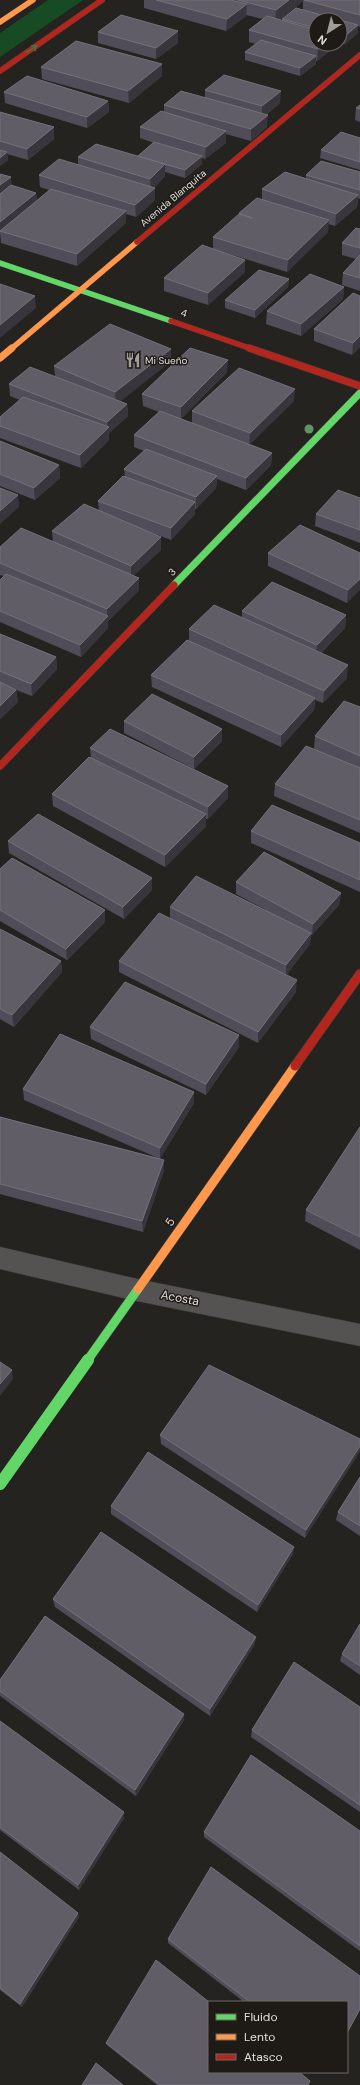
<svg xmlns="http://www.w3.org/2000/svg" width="360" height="2085" font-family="'DM Sans',sans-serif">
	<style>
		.green { fill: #164b23 }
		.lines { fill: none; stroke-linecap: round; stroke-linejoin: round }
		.street-casing { stroke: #403e3c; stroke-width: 1 }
		.fast-far3-casing { stroke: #403e3c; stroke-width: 6 }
		.fast-far2-casing { stroke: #403e3c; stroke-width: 8 }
		.fast-far1-casing { stroke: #403e3c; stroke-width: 10 }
		.fast-casing { stroke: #403e3c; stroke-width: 12 }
		.slow-far2-casing { stroke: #403e3c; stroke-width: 6 }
		.slow-far1-casing { stroke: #403e3c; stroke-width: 8 }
		.slow-casing { stroke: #403e3c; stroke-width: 10 }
		.jam-far2-casing { stroke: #403e3c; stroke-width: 6 }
		.jam-far1-casing { stroke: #403e3c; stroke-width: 8 }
		.jam-casing { stroke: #403e3c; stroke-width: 10 }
		.street { fill: #545351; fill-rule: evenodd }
		.fast-far3 { stroke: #63d668; stroke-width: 5.5 }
		.fast-far2 { stroke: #63d668; stroke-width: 7 }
		.fast-far1 { stroke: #63d668; stroke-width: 9 }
		.fast { stroke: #63d668; stroke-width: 12 }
		.slow-far2 { stroke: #ff974d; stroke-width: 5.5 }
		.slow-far1 { stroke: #ff974d; stroke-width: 7 }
		.slow { stroke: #ff974d; stroke-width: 9 }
		.jam-far2 { stroke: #b3261e; stroke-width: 5.5 }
		.jam-far1 { stroke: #b3261e; stroke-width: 7 }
		.jam { stroke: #b3261e; stroke-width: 9 }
		.tree { fill: #5e9566 }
		.wall { fill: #504d59; fill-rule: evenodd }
		.shaded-wall { fill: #38363c }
		.building { fill: #605d67; stroke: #747179 }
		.oneway { stroke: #40783e }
		.labels { text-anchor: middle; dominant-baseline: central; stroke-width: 3; stroke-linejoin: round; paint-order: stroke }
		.far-street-label { font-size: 10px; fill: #e2dfdc; stroke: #1e1a15 }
		.far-poi-label { font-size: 10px; fill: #e2dfdc; stroke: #1e1a15; text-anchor: start }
		.street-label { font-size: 12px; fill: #e2dfdc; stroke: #1e1a15 }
	</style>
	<rect width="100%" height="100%" fill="#252320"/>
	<!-- green -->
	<path class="green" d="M48 0H83L0 57V33Z"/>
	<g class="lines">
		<defs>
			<path id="street" d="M0 1247 137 1279 360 1324V1346L137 1301 0 1269Z"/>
			<path id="fast-far3" d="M0 263 171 321"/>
			<path id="fast-far2" d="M174 585 360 393"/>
			<path id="fast-far1" d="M87 1361 138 1289"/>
			<path id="fast" d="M0 1484 88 1360"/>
			<path id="slow-far2" d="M0 22 33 0
				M11 349 137 242"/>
			<path id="slow-far1" d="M0 358 12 348"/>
			<path id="slow" d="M138 1289 295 1066"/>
			<path id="jam-far2" d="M0 71 102 0
				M137 242 360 55
				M171 321 252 349"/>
			<path id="jam-far1" d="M249 348 360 386
				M0 766 174 585"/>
			<path id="jam" d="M295 1066 360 974"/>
		</defs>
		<!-- street casing -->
		<use href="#street" class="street-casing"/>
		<!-- fast-far3 casing -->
		<use href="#fast-far3" class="fast-far3-casing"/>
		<!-- fast-far2 casing -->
		<use href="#fast-far2" class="fast-far2-casing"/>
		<!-- fast-far1 casing -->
		<use href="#fast-far1" class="fast-far1-casing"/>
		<!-- fast casing -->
		<use href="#fast" class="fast-casing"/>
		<!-- slow-far2 casing -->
		<use href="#slow-far2" class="slow-far2-casing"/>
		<!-- slow-far1 casing -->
		<use href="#slow-far1" class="slow-far1-casing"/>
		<!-- slow casing -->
		<use href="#slow" class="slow-casing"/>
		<!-- jam-far2 casing -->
		<use href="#jam-far2" class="jam-far2-casing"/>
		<!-- jam-far1 casing -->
		<use href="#jam-far1" class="jam-far1-casing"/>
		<!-- jam casing -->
		<use href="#jam" class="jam-casing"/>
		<!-- street -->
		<use href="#street" class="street"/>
		<!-- fast-far3 -->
		<use href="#fast-far3" class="fast-far3"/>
		<!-- fast-far2 -->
		<use href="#fast-far2" class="fast-far2"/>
		<!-- fast-far1 -->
		<use href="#fast-far1" class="fast-far1"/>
		<!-- fast -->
		<use href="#fast" class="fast"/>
		<!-- slow-far2 -->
		<use href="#slow-far2" class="slow-far2"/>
		<!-- slow-far1 -->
		<use href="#slow-far1" class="slow-far1"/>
		<!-- slow -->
		<use href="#slow" class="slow"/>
		<!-- jam-far2 -->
		<use href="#jam-far2" class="jam-far2"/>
		<!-- jam-far1 -->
		<use href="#jam-far1" class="jam-far1"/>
		<!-- jam -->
		<use href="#jam" class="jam"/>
	</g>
	<!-- trees -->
	<circle class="tree" cx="309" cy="429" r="4.5"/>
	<!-- wall -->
	<path class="wall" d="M144 0H360V27L358 26V33L345 44 340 42V20H316V44H335V47L317 61H316V64L300 76 245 60V52L256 44 249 42V30L263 19 246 15V16L226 31 144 8ZM303 1V10L282 19V21L279 20Z
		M178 31V43L156 59 98 43V32Z
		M162 64V76L129 103 42 79 41 67Z
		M205 90 280 103 266 115 267 127 251 141 226 134V143L205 159 202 158V164L185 178 165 172V176L154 188H155V200L136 217 126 214V223L77 266 1 243 0 232V174L11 177V186L36 193 37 200 49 190 40 187 39 175 78 165V157L138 156 154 143 140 138V127L164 112V105L205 98Z
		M4 92 108 101 109 112 87 128 5 103Z
		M360 105V122L355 120 356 108Z
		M0 112 54 127V139L28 160 7 154 8 160 0 166Z
		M360 138V170L320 158 321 150Z
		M360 172V199L358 198 357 207 335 226 328 224V232L287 272 223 252 245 260V272L208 305 164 291V278L213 249V237L239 214V213L262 200V189L306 178V175Z
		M360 229V291L342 285 343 273 356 259 342 255V243Z
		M289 279 288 287 255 318 225 308V300Z
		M344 287 343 299 301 336 266 324 267 311Z
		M360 296V347L352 355 314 341V329Z
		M171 349V361L120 401 127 404 128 416 109 433V440L81 468 0 438V417L20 400 10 396 9 384 55 376 54 366Z
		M227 372 181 419 192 423V411L294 401 250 444 272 453 271 465 246 490 217 479 216 488 196 509H195V514L171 540 145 530 161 550 133 576 139 578V590L108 621V628L81 657 0 622V580L4 576 0 575V547L53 542 52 531 99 510 98 501 125 476 124 469 144 451 134 447V435L159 412 143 406 142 394Z
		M0 441 59 465 60 478 35 500 0 486Z
		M360 498V543L315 526 316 514Z
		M268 553H360L347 603 268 566Z
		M242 611 346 615 345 628 321 653 347 678 323 703 315 700 314 710 281 747 152 687 151 675 189 641V629L242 617Z
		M0 634 56 657 57 669 32 696 16 690 18 702 0 719Z
		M360 707V833L274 796 275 784 314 749 315 736Z
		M124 721 222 741 194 769 124 733Z
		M90 748 228 798 208 819H206V826L165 867 53 806 52 794 91 757Z
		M251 831 360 843V892L251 843Z
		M8 841 152 890 124 919 9 853Z
		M0 869 105 922 67 960 0 921Z
		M236 882 341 893 339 905 312 935H311L310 944 286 975 296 992 258 1043 119 972V961L170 918V907L266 910 236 894Z
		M0 929 61 961 62 972 14 1027 0 1019Z
		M90 1027 239 1035V1047L206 1095 91 1039Z
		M23 1089 194 1092V1103L160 1158 164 1170 143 1232 0 1194V1117L158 1158 24 1100Z
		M360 1127V1250L305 1221 306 1210Z
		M160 1435 360 1439 305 1538 161 1444Z
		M360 1477V1536L336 1520 338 1512Z
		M111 1506 293 1554 257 1612 111 1514Z
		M53 1599 255 1644 210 1716 55 1607Z
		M360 1624V1675L340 1661 342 1654Z
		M0 1680 184 1720 136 1796 0 1696Z
		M360 1707V1812L251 1737 252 1730Z
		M0 1721 124 1818 79 1890 0 1830Z
		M360 1831V1951L204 1837V1832Z
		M0 1852 79 1917 22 2007 0 1990Z
		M168 1939 347 2002H244L168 1943Z
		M106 2043 308 2085H157L107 2045Z"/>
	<!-- shaded-wall -->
	<path class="shaded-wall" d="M289 0H303V1L275 23 276 10Z
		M247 4 246 16 226 31 227 19Z
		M358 25V33L345 44V36Z
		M178 31V43L156 59V48Z
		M324 44H335V47L317 61 318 49Z
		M316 56V64L300 76V68Z
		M162 64V76L129 103 128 91Z
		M281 91 280 103 262 118V106Z
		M108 101 109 112 87 128V117Z
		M268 115 267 127 251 141V129Z
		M54 127V139L28 160 27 149Z
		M226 131V143L205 159 206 147Z
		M7 152 8 160 0 166V158Z
		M202 156V164L185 178V170Z
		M165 164V176L151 191 150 179Z
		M11 177 12 189 0 198V185Z
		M155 188V200L136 217 135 205Z
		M36 193 37 202 0 231V222Z
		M358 195 357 207 335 226 336 214Z
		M126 211V223L77 266V254Z
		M329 220 328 232 287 272 288 260Z
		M245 260V272L208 305V293Z
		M289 279 288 287 255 318V310Z
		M344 287 343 299 301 336V324Z
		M35 296 36 308 0 338V325Z
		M360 336V347L352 355 353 343Z
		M171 349V361L116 405 115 392Z
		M228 360 227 372 181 419V407Z
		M295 389 294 401 249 445 250 433Z
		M127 404 128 416 109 433V440L81 468 80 455 108 428 107 422Z
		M272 453 271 465 246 490V478Z
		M59 465 60 478 35 500 34 488Z
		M217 476 216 488 196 509V497Z
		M18 495 19 507 0 524V511Z
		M195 502V514L171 540V528Z
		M161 537V550L131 578V566Z
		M139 578V590L108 621V628L81 657 80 645 107 617V609Z
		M360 579V590L347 603 348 590Z
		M346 615 345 628 316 657 317 645Z
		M56 657 57 669 32 696 31 684Z
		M348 665 347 678 323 703 324 691Z
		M16 690 18 702 0 719V706Z
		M315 698 314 710 281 747V735Z
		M222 729V741L194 769V757Z
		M228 786V798L208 819V807Z
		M206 814V826L165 867V855Z
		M152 878V890L124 919 123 907Z
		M341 893 339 905 312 935 313 924Z
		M105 910V922L67 960 66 949Z
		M311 933 310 944 286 976V965Z
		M61 961 62 972 14 1027 12 1015Z
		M297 980 296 992 258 1043V1032Z
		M239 1035V1047L206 1095V1084Z
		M194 1092V1103L160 1159V1148Z
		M164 1160V1170L143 1232 142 1221Z
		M12 1370 13 1379 0 1396V1384Z
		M360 1446V1452L305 1538 306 1530Z
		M294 1547 293 1554 257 1612 258 1605Z
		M256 1637 255 1644 210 1716V1709Z
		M184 1714V1720L136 1796 135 1790Z
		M124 1812V1818L79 1890 78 1885Z
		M78 1913 79 1917 22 2007 20 2004Z"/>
	<!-- building -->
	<path class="building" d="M156 0H230L247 4 227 19Z
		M238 0H289L276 10Z
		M304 0H360V15Z
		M296 8 340 20H316V28L282 19Z
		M121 15 178 31 156 48 98 32Z
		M267 16 316 30V44H324L318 49 249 30Z
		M340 20 358 25 345 36 340 34Z
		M261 40 316 56 300 68 245 52Z
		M76 41 162 64 128 91 41 67Z
		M224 75 281 91 262 106 205 90Z
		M27 76 108 101 87 117 4 92Z
		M181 91 268 115 251 129 164 105Z
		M360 105V109L356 108Z
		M161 111 226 131 206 147 140 127Z
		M0 112 54 127 27 149 0 141Z
		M341 132 360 138V162L321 150Z
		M154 142 202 156 185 170 138 156Z
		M96 144 165 164 150 179 78 157Z
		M0 150 7 152 0 158Z
		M59 159 155 188 135 205 39 175Z
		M321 161 360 172V190L306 175Z
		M285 172 358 195 336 214 262 189Z
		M0 174 11 177 0 185Z
		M11 185 36 193 0 222V194Z
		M51 189 126 211 77 254 0 231Z
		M257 198 329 220 288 260 213 237 239 214 252 218 239 213Z
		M356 228 360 229V248L342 243Z
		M202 245 245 260 208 293 164 278Z
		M360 255V278L343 273Z
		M259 270 289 279 255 310 225 300Z
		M310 274 344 287 301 324 267 311Z
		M0 284 35 296 0 325Z
		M353 293 360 296V336L353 343 314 329Z
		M110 324 171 349 115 392 54 366Z
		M190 348 228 360 181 407 142 394Z
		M30 367 127 404 107 422 9 384Z
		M239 368 295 389 250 433 192 411Z
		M23 397 109 427 80 455 0 426V417Z
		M160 411 272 453 246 478 134 435Z
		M0 441 59 465 34 488 0 474Z
		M146 449 217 476 196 497 124 469Z
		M123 476 195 502 171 528 98 501Z
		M0 488 18 495 0 511Z
		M338 490 360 498V530L316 514Z
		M84 504 161 537 131 566 52 531Z
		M300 525 360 553V579L348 590 268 553Z
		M21 528 139 578 107 609 0 563V547Z
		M6 574 108 616 80 645 0 611V580Z
		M272 582 346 615 317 645 242 611Z
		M214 605 348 665 324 691 189 629Z
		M0 634 56 657 31 684 0 671Z
		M187 640 315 698 281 735 151 675Z
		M0 682 16 690 0 706Z
		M152 694 222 729 194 757 124 721Z
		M344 701 360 707V756L315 736Z
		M110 729 228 786 208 807 90 748Z
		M306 746 360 768V820L275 784Z
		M89 757 206 814 165 855 52 794Z
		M272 805 360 843V880L251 831Z
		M38 814 152 878 123 907 8 841Z
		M264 852 341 893 313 924 236 882Z
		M12 858 105 910 66 949 0 910V869Z
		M196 876 311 933 286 965 170 907Z
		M159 913 297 980 258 1032 119 961Z
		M0 929 61 961 12 1015 0 1009Z
		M125 982 239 1035 206 1084 90 1027Z
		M60 1034 194 1092 160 1148 23 1089Z
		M0 1117 164 1160 142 1221 0 1184Z
		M360 1127V1237L306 1210Z
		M0 1362 12 1370 0 1384Z
		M209 1365 360 1439V1446L306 1530 160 1435Z
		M148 1452 294 1547 258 1605 111 1506Z
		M360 1477V1526L338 1512Z
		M101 1532 256 1637 210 1709 53 1599Z
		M45 1616 184 1714 135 1790 0 1691V1680Z
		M360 1624V1666L342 1654Z
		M294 1662 360 1707V1805L252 1730Z
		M0 1721 124 1812 78 1885 0 1827Z
		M251 1755 360 1831V1946L204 1832Z
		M0 1852 78 1913 20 2004 0 1988Z
		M211 1867 360 1976V2009L347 2033V2002H250L168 1939Z
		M156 1960 209 2002V2072H299L310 2081 308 2085H160L106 2043Z
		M96 2063 123 2085H82Z"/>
	<!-- one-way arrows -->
	<defs><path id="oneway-shaft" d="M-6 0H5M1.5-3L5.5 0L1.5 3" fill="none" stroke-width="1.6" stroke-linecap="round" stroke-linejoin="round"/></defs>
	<use class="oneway" href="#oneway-shaft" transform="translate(32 49) rotate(-35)"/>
	<!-- icons -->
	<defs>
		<symbol id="restaurant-bare" viewBox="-9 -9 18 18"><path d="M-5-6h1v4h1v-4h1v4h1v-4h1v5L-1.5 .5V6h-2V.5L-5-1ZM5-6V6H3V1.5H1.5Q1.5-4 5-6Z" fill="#a09d9a" stroke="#1e1a15" stroke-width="2.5" paint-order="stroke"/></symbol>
	</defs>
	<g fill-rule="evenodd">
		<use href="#restaurant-bare" x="122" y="349" width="22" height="22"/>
	</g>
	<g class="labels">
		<!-- far-street labels -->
		<g class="far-street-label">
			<text transform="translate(173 198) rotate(-40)">Avenida Blanquita</text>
			<text transform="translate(184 313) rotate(19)">4</text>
			<text transform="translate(172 572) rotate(-46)">3</text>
		</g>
		<!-- far-poi labels -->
		<g class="far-poi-label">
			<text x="145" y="360">Mi Sueño</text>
		</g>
		<!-- street labels -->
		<g class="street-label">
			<text transform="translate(170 1222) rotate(-55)">5</text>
			<text transform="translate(180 1298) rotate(11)">Acosta</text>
		</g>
	</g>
	<!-- legend -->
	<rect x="208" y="2001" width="140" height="72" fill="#1e1a15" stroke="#6c6965"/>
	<rect x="216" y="2014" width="20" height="6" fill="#63d668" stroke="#6c6965"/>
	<text x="244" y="2021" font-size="12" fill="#e2dfdc">Fluido</text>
	<rect x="216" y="2034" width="20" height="6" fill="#ff974d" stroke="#6c6965"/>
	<text x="244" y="2041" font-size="12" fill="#e2dfdc">Lento</text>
	<rect x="216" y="2054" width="20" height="6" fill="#b3261e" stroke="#6c6965"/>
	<text x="244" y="2061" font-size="12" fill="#e2dfdc">Atasco</text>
	<!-- north arrow -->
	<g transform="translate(328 32) rotate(216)"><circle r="19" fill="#1e1a15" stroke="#6c6965"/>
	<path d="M0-3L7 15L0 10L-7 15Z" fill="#a09d9a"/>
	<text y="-6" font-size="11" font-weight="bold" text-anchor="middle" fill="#e2dfdc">N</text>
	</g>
</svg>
